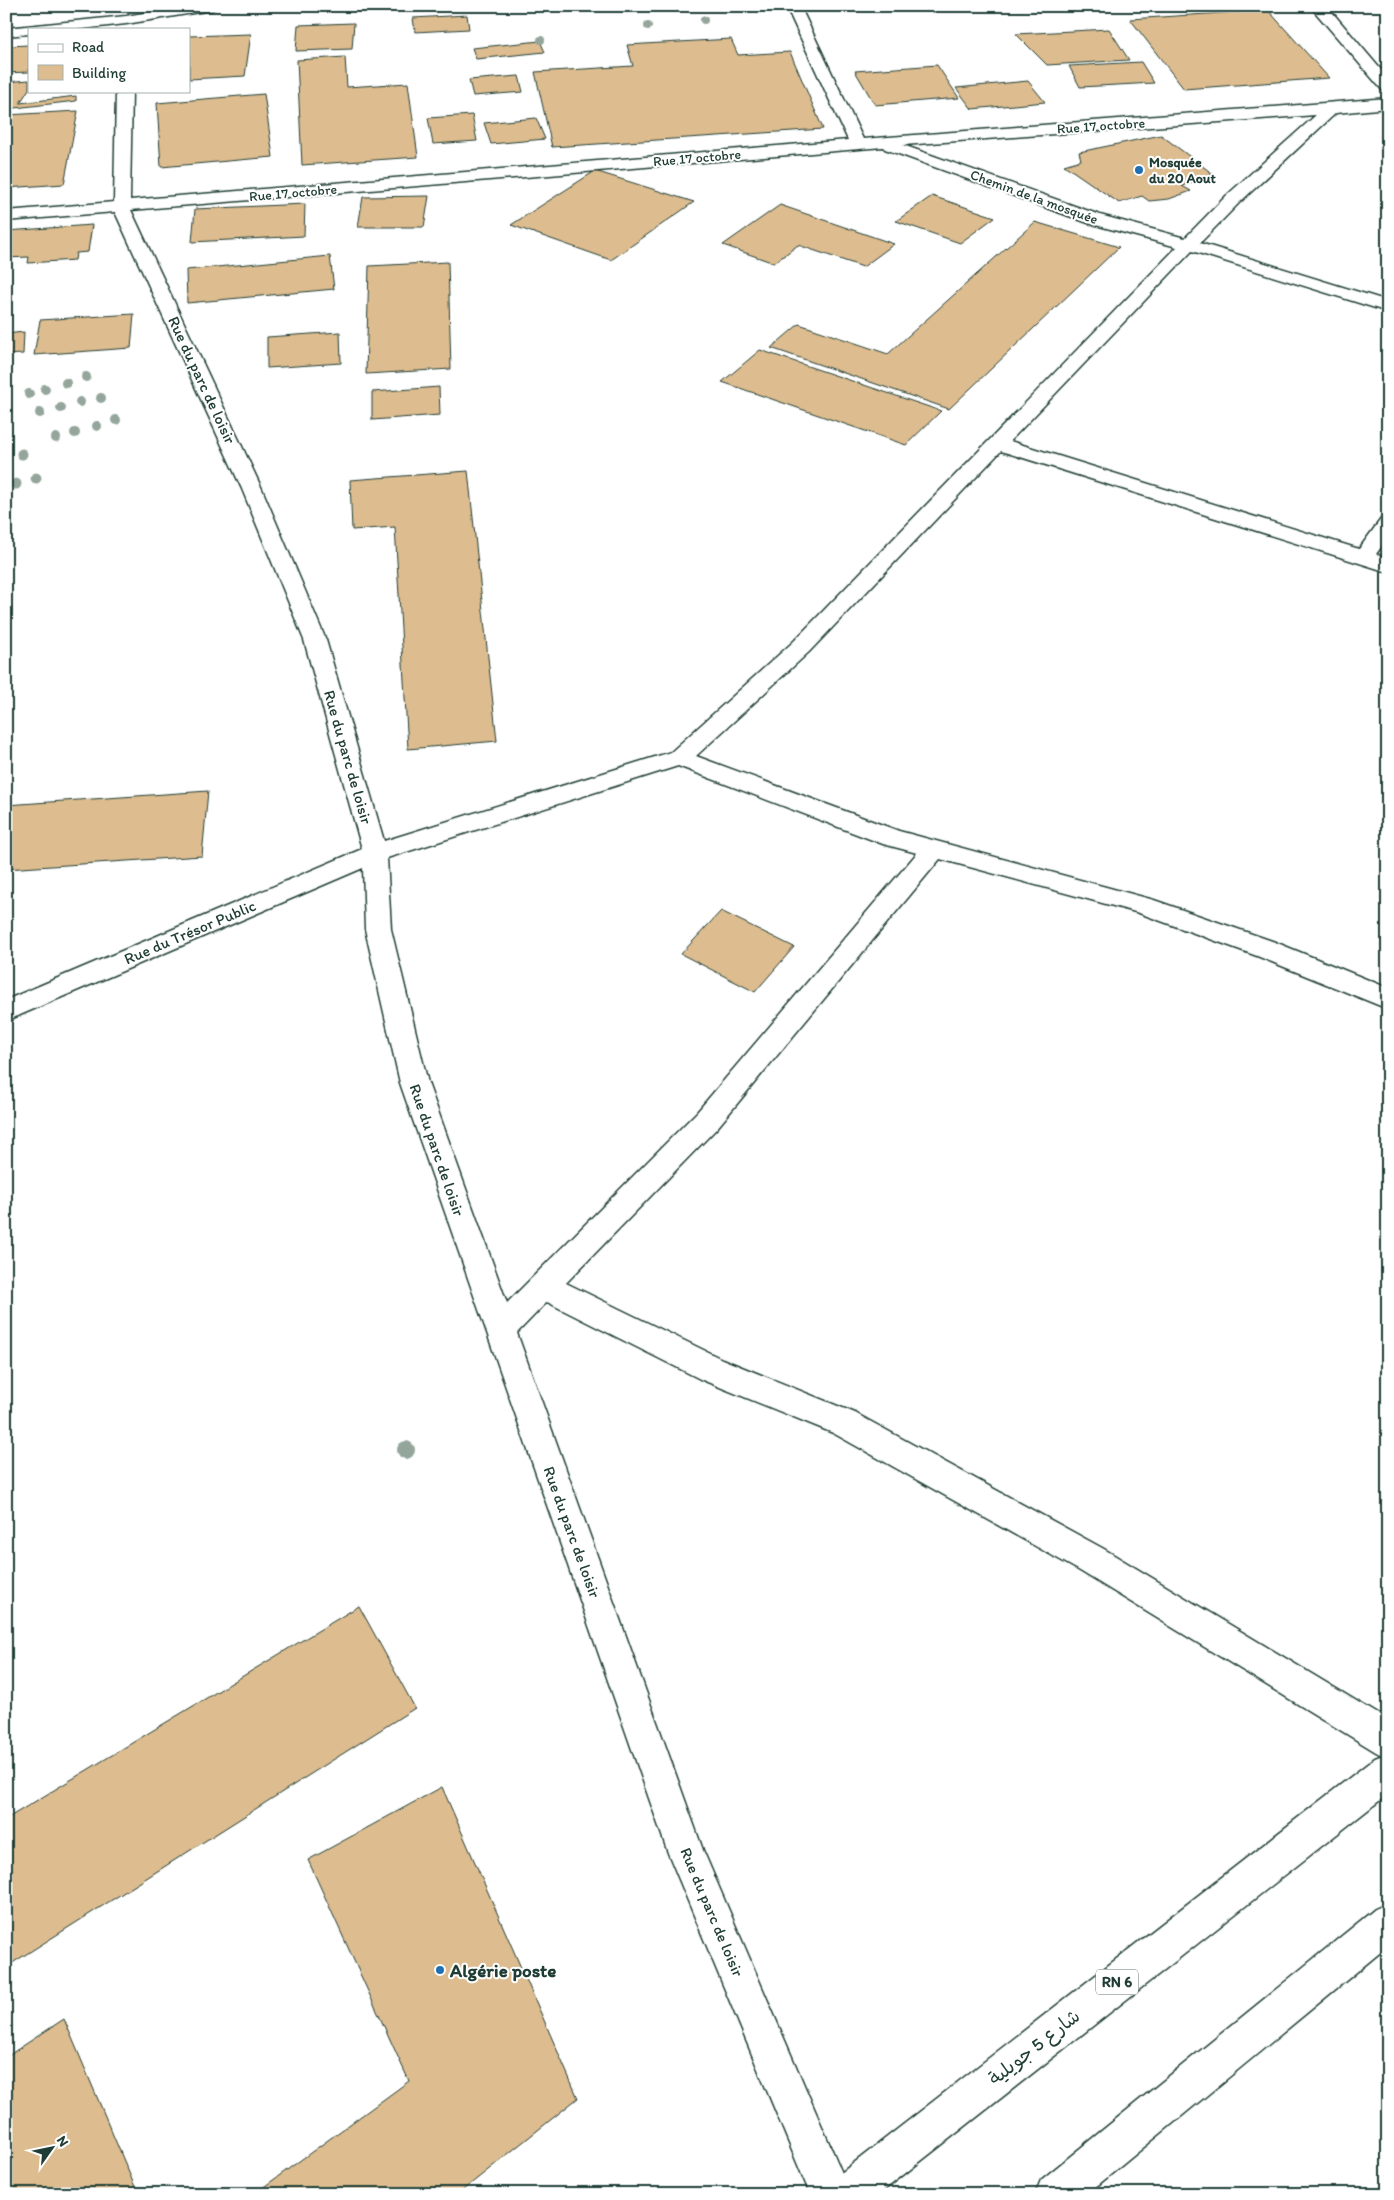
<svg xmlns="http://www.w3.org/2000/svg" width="1394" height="2200" font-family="Itim,'Playpen Sans Arabic',sans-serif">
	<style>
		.building { fill: #ddbc8f; stroke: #1f3d34 }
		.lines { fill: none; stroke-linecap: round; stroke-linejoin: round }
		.street-casing { stroke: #1f3d34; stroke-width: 3 }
		.primary-casing { stroke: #1f3d34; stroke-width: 3 }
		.street { fill: #fff; fill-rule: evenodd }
		.primary { fill: #fff; fill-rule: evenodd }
		.tree { fill: #94a69b }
		.poi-dot { fill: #1f6fb2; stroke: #fff; stroke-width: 2 }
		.labels { text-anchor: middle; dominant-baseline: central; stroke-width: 4; stroke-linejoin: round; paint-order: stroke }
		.far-street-label { font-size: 14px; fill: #1f3d34; stroke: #fff }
		.far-poi-label { font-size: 14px; font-weight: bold; fill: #1f3d34; stroke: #fff; text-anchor: start }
		.shield { fill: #fff; stroke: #627771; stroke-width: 1 }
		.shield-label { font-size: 15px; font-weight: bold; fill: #1f3d34 }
		.street-label { font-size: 16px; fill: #1f3d34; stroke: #fff }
		.near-poi-label { font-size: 19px; font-weight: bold; fill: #1f3d34; stroke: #fff; text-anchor: start }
		.near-street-label { font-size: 19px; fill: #1f3d34; stroke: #fff }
	</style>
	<rect width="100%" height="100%" fill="#fff"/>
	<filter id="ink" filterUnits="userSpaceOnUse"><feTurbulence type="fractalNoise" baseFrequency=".02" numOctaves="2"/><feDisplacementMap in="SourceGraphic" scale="10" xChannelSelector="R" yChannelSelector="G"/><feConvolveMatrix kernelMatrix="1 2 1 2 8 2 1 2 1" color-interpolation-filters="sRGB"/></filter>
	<g filter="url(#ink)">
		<!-- building -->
		<path class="building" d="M1268 10 1329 78 1184 89 1130 19Z
			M467 15 469 29 415 32 413 18Z
			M354 23 352 49 296 51 298 25Z
			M1109 29 1129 60 1047 65 1016 34Z
			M251 34 245 76 189 79V36Z
			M731 39 738 55 790 52 823 129 552 147 535 72 633 66 627 45Z
			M540 41 545 52 476 59 472 48Z
			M29 45V72L6 73V46Z
			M345 57 347 87 408 83 418 157 302 165 297 60Z
			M1141 62 1154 83 1080 87 1069 66Z
			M937 65 959 98 875 105 855 71Z
			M519 76 523 92 473 96 469 80Z
			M29 80V89L20 103 76 96V101L6 109V82Z
			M1028 81 1045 102 972 109 956 88Z
			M264 94 273 157 161 167 157 103Z
			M78 111 64 184 6 188V115Z
			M472 115 477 141 433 144 428 118Z
			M536 118 545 139 491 144 484 123Z
			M1161 135 1213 174 1182 186 1191 191 1169 199 1149 201 1142 196 1119 203 1064 165 1081 160 1079 152Z
			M595 171 694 202 611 260 511 225Z
			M429 196 424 227H358L363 197Z
			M932 196 995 217 960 243 896 221Z
			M305 204 304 236 192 242 195 209Z
			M780 205 894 244 863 267 798 245 774 263 723 245Z
			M1035 222 1119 247 949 409 771 348 799 324 888 354Z
			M92 225 88 252 76 253 75 260 28 263 29 257 6 258V231Z
			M330 256 334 289 187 303 186 270Z
			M448 262 451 369 366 374 369 266Z
			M134 314 131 348 34 355 40 320Z
			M24 332 23 354 6 355V334Z
			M340 332 341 363 267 368V337Z
			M760 350 941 411 906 445 722 382Z
			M439 387 440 415 372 420V392Z
			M468 471 497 741 408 749 395 527 352 530 350 480Z
			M208 791 202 856 6 869V805Z
			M721 911 794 947 755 992 681 954Z
			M359 1606 415 1708 6 1967V1819Z
			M442 1787 578 2098 458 2194H254L409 2081 308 1860Z
			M64 2019 138 2194H6V2057Z"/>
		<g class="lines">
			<defs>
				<path id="street" d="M184 6H219L212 10 126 24 82 29H29V34L6 36V28L126 16Z
					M786 6H800L863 139 1388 98V108L1336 113 1238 204 1200 243 1388 301V312L1192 251 1010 441 1359 549 1381 519 1388 517V538L1376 554 1388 559V572L1001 451 809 652 696 756 899 831 1154 900 1275 942 1388 988V1009L1257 956 1139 913 940 859 717 1128 566 1283 722 1359 855 1413 1104 1549 1388 1720V1758L1376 1752 1080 1571 833 1433 700 1379 547 1302 517 1333 703 1850 851 2194H810L668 1853 400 1083 365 929 363 868 6 1021V1000L362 849 304 640 242 489 115 212 6 221V211L114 202 116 91H132L130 200 848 140ZM1316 115 1226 196 1185 238 1100 215 903 145ZM883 147 885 149 1088 223 1177 247 793 642 671 752 384 841 326 640 262 489 131 210ZM678 766 883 844 917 853 697 1112 507 1303 428 1083 391 929 387 858Z
					M1310 6H1326L1332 12 1388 78V92L1383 91Z"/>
				<path id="primary" d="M1388 1753V1794L879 2194H826L832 2180 1375 1758Z
					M1388 1903V1946L1087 2194H1035L1041 2180 1375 1909Z"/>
			</defs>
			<!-- street casing -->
			<use href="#street" class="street-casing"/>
			<!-- primary casing -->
			<use href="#primary" class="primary-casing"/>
			<!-- street -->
			<use href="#street" class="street"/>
			<!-- primary -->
			<use href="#primary" class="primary"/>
		</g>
		<!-- trees -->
		<g class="tree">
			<circle cx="704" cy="20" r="4"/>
			<circle cx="648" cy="26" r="4"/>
			<circle cx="541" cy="40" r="4"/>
			<circle cx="86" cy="377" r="5"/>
			<circle cx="66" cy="383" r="5"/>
			<circle cx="45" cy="389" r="5"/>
			<circle cx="29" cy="394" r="5"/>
			<circle cx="101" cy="398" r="5"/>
			<circle cx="80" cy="402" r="5"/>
			<circle cx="61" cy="408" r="5"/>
			<circle cx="40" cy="413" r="5"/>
			<circle cx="116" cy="420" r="5"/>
			<circle cx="97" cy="426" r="5"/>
			<circle cx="75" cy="433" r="5"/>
			<circle cx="56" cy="438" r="5"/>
			<circle cx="22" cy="454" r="5.5"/>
			<circle cx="36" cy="478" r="5.5"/>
			<circle cx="16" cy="484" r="5.5"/>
			<circle cx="406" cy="1450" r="9"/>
		</g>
	</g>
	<!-- markers -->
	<g class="poi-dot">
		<circle cx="1139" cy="170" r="5"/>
		<circle cx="440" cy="1970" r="5"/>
	</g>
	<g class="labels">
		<!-- far-street labels -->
		<g class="far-street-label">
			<text transform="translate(1101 126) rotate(-4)">Rue 17 octobre</text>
			<text transform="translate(697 158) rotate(-5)">Rue 17 octobre</text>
			<text transform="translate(293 193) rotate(-5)">Rue 17 octobre</text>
			<text transform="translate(1034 197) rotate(20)">Chemin de la mosquée</text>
		</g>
		<!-- far-poi labels -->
		<g class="far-poi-label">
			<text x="1149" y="162">Mosquée<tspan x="1149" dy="16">du 20 Aout</tspan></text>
		</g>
		<!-- shield labels -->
		<rect class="shield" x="1096" y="1969.5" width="42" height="25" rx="4"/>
		<g class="shield-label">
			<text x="1117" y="1982">RN 6</text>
		</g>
		<!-- street labels -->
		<g class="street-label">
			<text transform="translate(202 380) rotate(65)">Rue du parc de loisir</text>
			<text transform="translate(348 757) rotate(74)">Rue du parc de loisir</text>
			<text transform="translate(190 932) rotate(-23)">Rue du Trésor Public</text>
			<text transform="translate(437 1150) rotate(71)">Rue du parc de loisir</text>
			<text transform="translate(572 1532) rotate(70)">Rue du parc de loisir</text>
			<text transform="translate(712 1912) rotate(67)">Rue du parc de loisir</text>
		</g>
		<!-- near-poi labels -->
		<g class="near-poi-label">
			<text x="450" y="1970">Algérie poste</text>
		</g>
		<!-- near-street labels -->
		<g class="near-street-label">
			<text transform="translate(1034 2047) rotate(-38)">شارع 5 جويلية</text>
		</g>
	</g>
	<!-- margin -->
	<rect width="1394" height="2200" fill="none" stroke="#fff" stroke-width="25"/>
	<rect x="12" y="12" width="1369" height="2175" fill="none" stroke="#1f3d34" stroke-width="2" filter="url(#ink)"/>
	<!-- legend -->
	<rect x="28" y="28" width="162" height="65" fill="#ffffff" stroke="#a5b1ae"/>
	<rect x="38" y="44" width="25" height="8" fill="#ffffff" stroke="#a5b1ae"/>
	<text x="72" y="52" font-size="15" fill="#1f3d34">Road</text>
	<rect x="38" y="65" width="25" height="15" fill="#ddbc8f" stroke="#a5b1ae"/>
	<text x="72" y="78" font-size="15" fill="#1f3d34">Building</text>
	<!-- north arrow -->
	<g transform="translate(52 2148) rotate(57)" stroke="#ffffff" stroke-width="4" paint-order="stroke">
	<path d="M0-4L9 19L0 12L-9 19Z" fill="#1f3d34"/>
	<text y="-8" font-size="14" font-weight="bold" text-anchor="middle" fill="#1f3d34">N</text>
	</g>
</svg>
